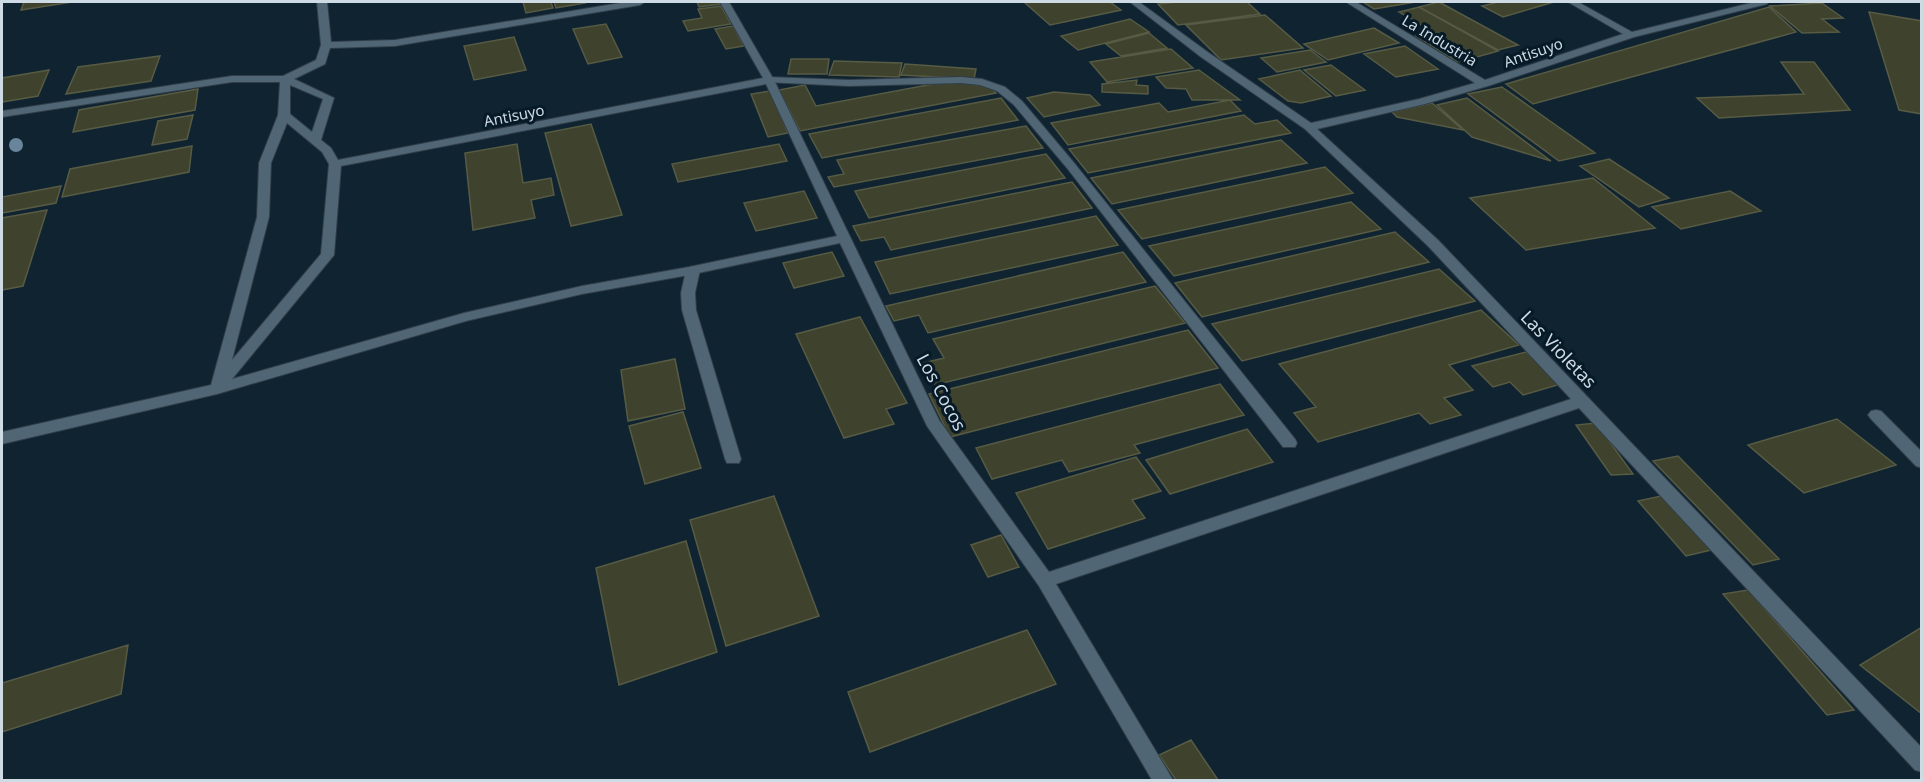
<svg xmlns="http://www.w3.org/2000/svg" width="1923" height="782" font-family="'Noto Sans',sans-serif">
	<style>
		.building { fill: #3f432d; stroke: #575b44; stroke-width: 1.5 }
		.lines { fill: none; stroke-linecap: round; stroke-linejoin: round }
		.service-casing { stroke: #313e49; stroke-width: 2 }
		.minor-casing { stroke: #313e49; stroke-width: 2 }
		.service { fill: #506675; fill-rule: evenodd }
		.minor { fill: #506675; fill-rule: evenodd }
		.tree { fill: #68859b }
		.labels { text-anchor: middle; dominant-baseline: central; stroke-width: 6; stroke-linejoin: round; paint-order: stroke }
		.far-street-label { font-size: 15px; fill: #cedbe4; stroke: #061a27 }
		.street-label { font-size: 18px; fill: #cedbe4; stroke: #061a27 }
	</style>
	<rect width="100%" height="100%" fill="#0f2331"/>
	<!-- building -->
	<path class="building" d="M24 2H72L21 10Z
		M523 2H551L553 8 526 13Z
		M554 2H584L585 3 556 8Z
		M697 2H719L721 4 699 7Z
		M1024 2H1110L1121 10 1050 25Z
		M1178 2H1247L1260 14 1178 25 1158 4Z
		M1363 2H1416L1374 9Z
		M1439 2 1518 45 1498 50 1419 7Z
		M1499 2H1554L1503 17 1482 6Z
		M1822 3 1843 18 1822 19 1839 32 1802 33 1770 6Z
		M721 6 731 24 688 31 683 21 702 18 698 9Z
		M1419 7 1498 51 1477 57 1399 12Z
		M1769 7 1796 32 1533 104 1506 84Z
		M1869 12 1922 21V114L1899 110Z
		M1265 15 1303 48 1221 60 1186 25Z
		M1130 19 1149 32 1078 50 1061 36Z
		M606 24 622 57 588 64 573 29Z
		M733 26 744 46 726 49 715 29Z
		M1374 28 1399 43 1328 60 1304 44Z
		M1432 32 1474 58 1458 62 1416 36Z
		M1149 33 1167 48 1121 56 1106 44Z
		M514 37 526 70 474 80 464 46Z
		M1405 46 1438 69 1396 77 1364 54Z
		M1171 49 1193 68 1107 82 1090 62Z
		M1310 50 1326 62 1277 72 1261 58Z
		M160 56 151 81 66 94 78 67Z
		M791 59H829L827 74H788Z
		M834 61 902 63 899 77 829 75Z
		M1781 62H1814L1850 110 1719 118 1697 98 1804 94Z
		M905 64 976 69 974 79 901 75Z
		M1331 65 1365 90 1336 96 1304 70Z
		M49 70 38 96 2 102V78Z
		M1199 70 1240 100H1192L1186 89 1166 88 1156 77Z
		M1300 70 1331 96 1301 103 1288 101 1259 79Z
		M954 80 992 88 996 93 800 131 779 90 805 85 816 106Z
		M1137 80 1136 85 1148 86V94L1102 92V84Z
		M1502 87 1595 153 1559 161 1468 94Z
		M198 89 195 110 73 132 79 110Z
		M770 91 788 133 768 137 751 94Z
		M1054 92 1090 95 1100 105 1044 117 1027 98Z
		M1001 98 1018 120 822 158 809 134Z
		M1467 98 1551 161 1472 137 1437 105Z
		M1230 100 1241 111 1068 145 1051 123 1159 103 1168 112Z
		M1432 103 1463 130 1397 117 1392 112Z
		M193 115 187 139 152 145 158 121Z
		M1244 115 1255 124 1277 120 1291 133 1088 173 1069 149Z
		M591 124 622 215 571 226 545 133Z
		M1026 126 1043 148 834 187 828 177 844 174 837 160Z
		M1281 140 1307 163 1112 204 1091 178Z
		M517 144 523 183 551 178 554 195 531 200 535 218 473 230 465 153Z
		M779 144 787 161 678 182 672 164Z
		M192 146 189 172 62 197 70 169Z
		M1046 154 1065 178 869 218 855 191Z
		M1609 159 1669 198 1639 207 1580 166Z
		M1325 167 1353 193 1142 239 1118 210Z
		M1593 178 1655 228 1526 250 1470 198Z
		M1072 182 1092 208 891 250 884 237 861 241 853 226Z
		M61 186 56 203 2 213V197Z
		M804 191 817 218 756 231 744 203Z
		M1730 191 1761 211 1681 229 1652 207Z
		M1351 202 1381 229 1174 276 1149 246Z
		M47 210 23 286 2 290V218Z
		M1096 216 1118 245 890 294 875 262Z
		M1395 232 1429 262 1202 317 1175 283Z
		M832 252 844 276 794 288 783 263Z
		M1123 252 1146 282 928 333 919 315 894 321 886 306Z
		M1439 269 1475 301 1242 361 1212 324Z
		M1155 286 1185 323 935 385 923 363 944 358 933 339Z
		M1481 310 1519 345 1449 365 1473 390 1444 398 1461 415 1430 424 1419 413 1318 442 1294 413 1316 407 1279 364Z
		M860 317 907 403 886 409 894 424 844 438 796 334Z
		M1188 330 1218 368 950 437 929 394Z
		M1526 352 1561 384 1523 395 1510 382 1493 387 1472 366Z
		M675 359 685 409 628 421 621 370Z
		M1220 384 1244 415 1134 445 1140 453 1069 472 1062 460 992 479 976 448Z
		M683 412 701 468 645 484 629 426Z
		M1837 419 1896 465 1804 493 1748 445Z
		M1596 423 1633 474 1611 475 1576 425Z
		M1247 429 1273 462 1170 494 1146 460Z
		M1678 456 1779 559 1753 565 1653 461Z
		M1136 457 1161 491 1132 500 1145 518 1048 549 1016 493Z
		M774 496 819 616 726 646 690 520Z
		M1661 496 1711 550 1686 556 1638 501Z
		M1001 535 1019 567 988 577 971 545Z
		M686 541 717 652 619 685 596 568Z
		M1748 590 1854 710 1827 715 1723 594Z
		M1922 627V714L1860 665Z
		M1027 630 1056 684 870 752 848 692Z
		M128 645 121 694 2 732V683Z
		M1191 740 1218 780H1176L1159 755Z"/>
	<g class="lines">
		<defs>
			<path id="service" d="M769 77 849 80 961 77 982 79 1005 87 1022 101 1075 164 1295 439 1297 443 1295 447H1283L1067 168 1014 105 997 91 980 85 961 83 849 86 765 82V78Z
				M693 266 700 270 695 293 696 310 741 459 739 463H727L725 459 682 310 681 293 686 270Z
				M1876 410 1881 411 1922 452V468L1916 466 1871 419 1868 415 1871 411Z"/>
			<path id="minor" d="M317 2H327L331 42 395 40 626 2H645L640 5 395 46 330 48 325 64 294 79 334 98 321 140 331 148 338 160 763 78 720 2H729L774 80 939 420 1049 572 1571 399 1428 246 1305 129 1201 57 1130 2H1139L1209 53 1311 123 1419 99 1475 83 1346 2H1356L1485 80 1623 34 1568 2H1578L1632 32 1755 2H1768L1767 4 1634 37 1488 86 1425 104 1317 129 1438 240 1922 748V772L1915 770 1579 408 1056 584 1173 780H1152L1039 586 927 426 840 243 689 275 582 294 466 321 217 394 2 444V432L211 385 257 217 259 163 278 115 280 82H232L2 117V111L232 76H283L316 60 321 45ZM766 84 837 236 689 267 582 286 464 313 232 379 334 255 341 166ZM290 85 323 99 312 132 290 114ZM287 123 322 152 329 164 321 254 232 360 269 217 271 163Z"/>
		</defs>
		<!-- service casing -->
		<use href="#service" class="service-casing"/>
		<!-- minor casing -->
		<use href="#minor" class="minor-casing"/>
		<!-- service -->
		<use href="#service" class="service"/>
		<!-- minor -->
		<use href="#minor" class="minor"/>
	</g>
	<!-- trees -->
	<circle class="tree" cx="16" cy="145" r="7"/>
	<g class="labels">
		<!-- far-street labels -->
		<g class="far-street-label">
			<text transform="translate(1440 40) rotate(31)">La Industria</text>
			<text transform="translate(1533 52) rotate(-19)">Antisuyo</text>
			<text transform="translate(514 115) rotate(-11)">Antisuyo</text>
		</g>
		<!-- street labels -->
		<g class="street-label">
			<text transform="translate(1559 349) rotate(46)">Las Violetas</text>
			<text transform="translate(942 392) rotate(62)">Los Cocos</text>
		</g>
	</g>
	<!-- border -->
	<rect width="1923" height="782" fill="none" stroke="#cedbe4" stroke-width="6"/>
</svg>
